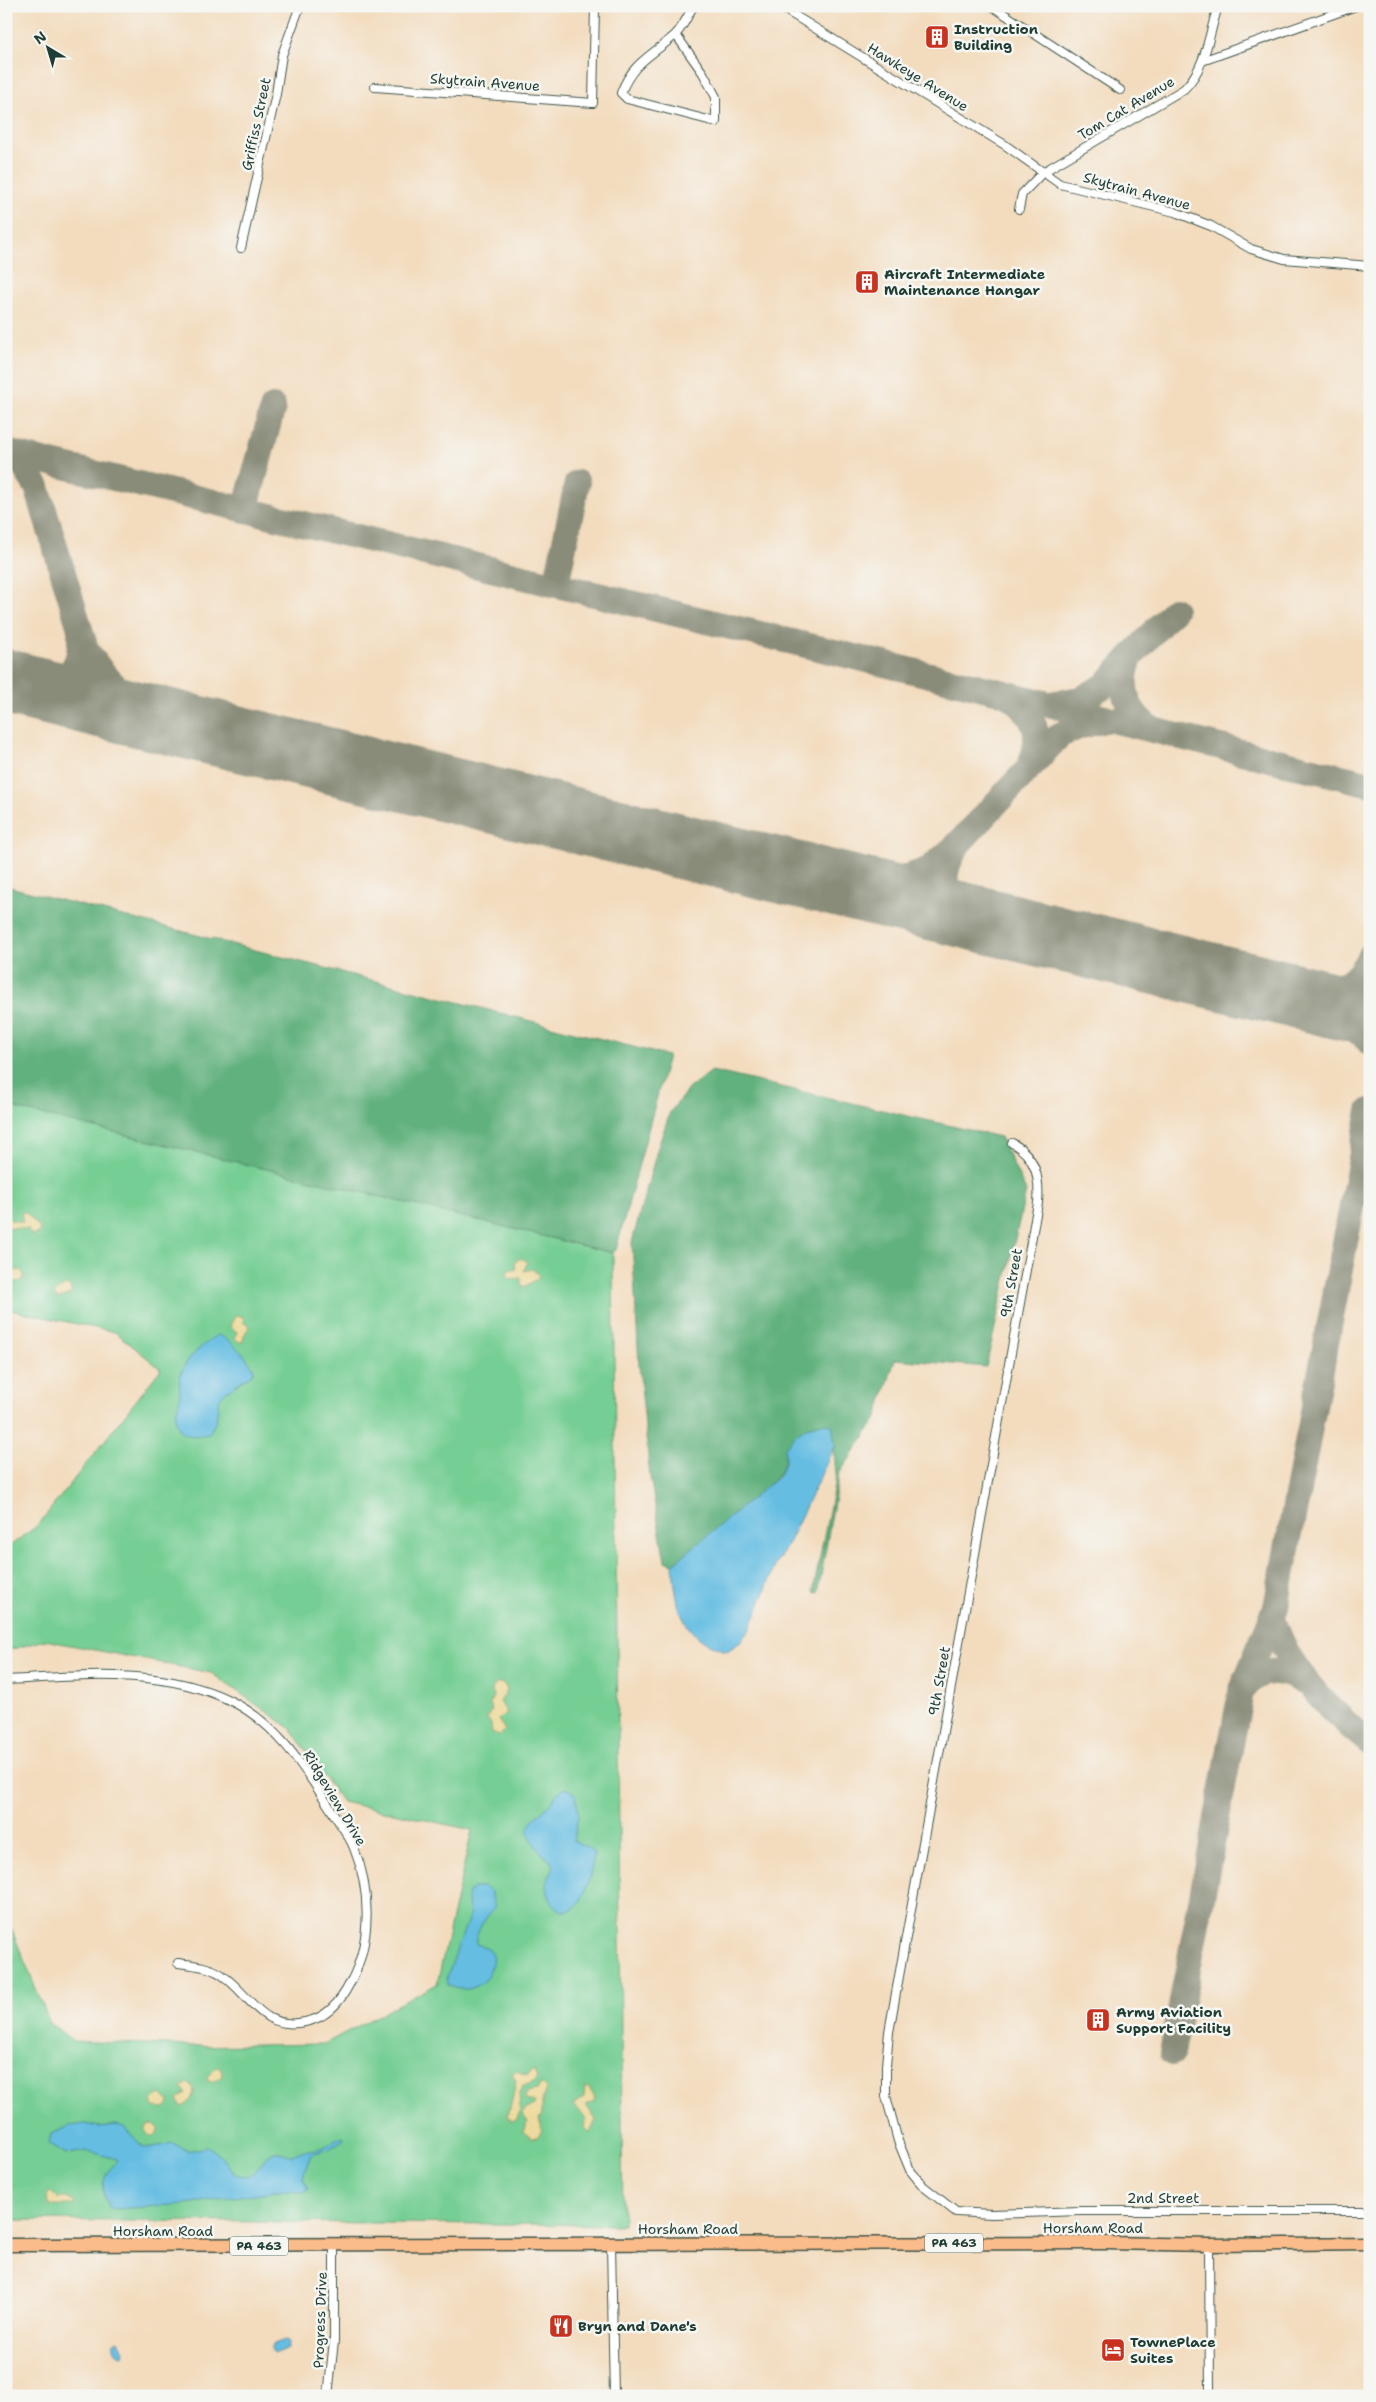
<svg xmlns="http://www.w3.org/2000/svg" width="1376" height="2402" font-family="'Shantell Sans',sans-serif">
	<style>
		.green { fill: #75ce93; stroke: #4a8664 }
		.forest { fill: #60b17d; stroke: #407758 }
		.sand { fill: #eeda9e; stroke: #868c69 }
		.water { fill: #65bde2; stroke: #427d8b }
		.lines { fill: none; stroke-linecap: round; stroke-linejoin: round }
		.taxiway { stroke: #898c79; stroke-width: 26 }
		.runway { stroke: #898c79; stroke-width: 66 }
		.street-casing { stroke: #3f5549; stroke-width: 10 }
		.primary-casing { stroke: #3f5549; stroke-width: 15 }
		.street { stroke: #fff; stroke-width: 8 }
		.primary { stroke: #fabc8b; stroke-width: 12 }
		.labels { text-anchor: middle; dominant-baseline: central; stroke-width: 5; stroke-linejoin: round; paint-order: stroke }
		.shield { fill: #f6f6f2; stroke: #60746d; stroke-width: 1 }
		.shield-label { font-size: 12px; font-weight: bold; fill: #1f3d34 }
		.poi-label { font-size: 14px; font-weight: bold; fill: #1f3d34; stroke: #f6f6f2; text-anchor: start }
		.street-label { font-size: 14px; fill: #1f3d34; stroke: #f6f6f2 }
	</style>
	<rect width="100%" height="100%" fill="#f6f6f2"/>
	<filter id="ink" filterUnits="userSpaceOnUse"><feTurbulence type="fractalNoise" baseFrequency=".02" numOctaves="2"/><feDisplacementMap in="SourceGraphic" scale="10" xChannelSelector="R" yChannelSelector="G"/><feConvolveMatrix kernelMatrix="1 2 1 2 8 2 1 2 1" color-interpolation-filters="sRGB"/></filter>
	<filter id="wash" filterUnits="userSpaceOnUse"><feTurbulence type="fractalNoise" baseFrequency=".0096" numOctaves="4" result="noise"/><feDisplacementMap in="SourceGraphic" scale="20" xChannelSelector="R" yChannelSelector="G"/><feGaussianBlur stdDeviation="1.12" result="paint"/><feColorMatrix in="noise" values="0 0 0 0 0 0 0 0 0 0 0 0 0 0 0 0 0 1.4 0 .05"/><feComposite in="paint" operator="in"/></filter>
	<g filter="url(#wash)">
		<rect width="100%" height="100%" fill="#f3dcbe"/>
		<!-- green -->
		<path class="green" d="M6 1106 613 1253 623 2225 6 2220V1916L50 2023 73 2041 188 2046 324 2044 437 1984 472 1830 342 1802 290 1728 211 1673 45 1640 6 1651V1549L38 1525 161 1369 115 1332 6 1309Z
			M13 1697 6 1795V1699Z"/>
		<!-- forest -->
		<path class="forest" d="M6 886 668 1056 616 1250 613 1253 6 1106Z
			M712 1071 1000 1137 1026 1191 986 1367 895 1359 877 1418 839 1474 818 1593 813 1592 836 1475 832 1425 785 1448C786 1469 779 1475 764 1490L673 1564 665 1561 650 1477 639 1365 632 1242 657 1150 670 1112 689 1088Z"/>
		<!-- sand -->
		<path class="sand" d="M25 1212 39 1227 40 1232 34 1235 29 1233 28 1229 6 1227V1214L10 1220 23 1222 21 1213Z
			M521 1258 527 1262 524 1271 532 1269 539 1275 537 1279 524 1287 521 1284V1278L510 1279 507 1275 509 1269 516 1270 515 1262Z
			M12 1276a6 6 0 1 1 12 0a6 6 0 1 1-12 0Z
			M66 1285 70 1287 72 1293 57 1299 54 1293Z
			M238 1315 243 1317 244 1323 250 1326 244 1335 243 1341 239 1342 235 1338 237 1332 230 1326 235 1316Z
			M497 1683 504 1684 507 1690 500 1702 507 1713 498 1720 505 1730 499 1736 492 1733 491 1724 487 1718 492 1709 490 1703 493 1697 492 1689Z
			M217 2067 221 2069 222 2076 215 2081 209 2082 207 2077Z
			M534 2070 537 2078 532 2083 523 2086 519 2093 520 2109 517 2119 512 2122 508 2116C511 2105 514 2093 516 2081L512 2074 516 2071 527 2075Z
			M188 2083 194 2089C193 2097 190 2105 181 2107L177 2099 186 2093 182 2087Z
			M540 2085H543L546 2089 542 2099V2114L539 2119 542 2130 537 2137 531 2138 524 2132 528 2122 522 2114 525 2110 534 2106 535 2102 526 2100 525 2096 528 2092 537 2090Z
			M585 2087 589 2088 595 2098 593 2102 586 2105 596 2120 590 2132 584 2128 586 2118 573 2105 584 2097Z
			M160 2095 169 2101 168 2105 164 2108 153 2107 151 2102Z
			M146 2130a6 6 0 1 1 12 0a6 6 0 1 1-12 0Z
			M51 2192 57 2198H66L74 2202 75 2205H48L47 2195Z"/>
		<!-- water -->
		<path class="water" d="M217 1335C229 1337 250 1360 254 1370L251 1375 225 1392 219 1400 216 1421 209 1434 192 1436 181 1432C170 1414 179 1411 180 1394 180 1389 179 1384 180 1379 182 1360 203 1345 217 1335Z
			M823 1423 832 1425 835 1446 789 1541 776 1564 750 1629 738 1644 727 1651C680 1638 676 1607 673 1564L778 1477 785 1463V1448L793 1437 806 1427Z
			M565 1788 573 1792 576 1796 579 1817 573 1840 589 1848 594 1854C592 1868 587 1899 574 1908 556 1920 544 1894 548 1879 549 1876 552 1872 553 1869L552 1863 537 1848 528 1833C529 1820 538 1815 546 1808 554 1802 553 1794 565 1788Z
			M484 1887 491 1892 495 1908C487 1915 474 1933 476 1944L488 1948 492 1953C496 1979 472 1998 448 1985L447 1977 470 1914 467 1895 473 1888Z
			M85 2124 98 2127 117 2125 124 2127 142 2146 148 2148 173 2143 188 2151 207 2147C211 2149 217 2152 220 2155 226 2162 230 2173 238 2175 259 2181 260 2155 276 2152 281 2151 286 2155 291 2156 302 2148 311 2152 322 2148 330 2145 335 2138 343 2136L344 2139 329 2149 311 2154 303 2177 308 2190 304 2192 275 2191 186 2204 116 2209 110 2208C98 2193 102 2174 117 2162L116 2159 88 2151 66 2154 49 2143 51 2134 69 2126Z
			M119 2340 124 2351 123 2355C116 2355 113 2349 114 2342Z
			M285 2340 289 2343 288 2348 273 2354 271 2349 274 2344Z"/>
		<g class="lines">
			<!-- taxiway -->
			<path class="taxiway" d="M6 452 1000 692 1370 784
				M7 453 22 464 37 487 86 649C104 679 126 697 153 718
				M245 510 273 407
				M556 585 577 483
				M1130 658C1118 688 1127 715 1155 731
				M42 690C71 678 82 665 80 633
				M1007 694C1035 715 1044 733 1029 767
				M1055 703 1081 699 1104 686 1174 610
				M956 848C937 880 945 893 970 917
				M848 887 874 885 896 881 930 869 957 845 1060 735 1078 727 1105 720
				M1308 999C1336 993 1358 983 1370 955
				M1319 1002 1349 1020 1370 1043
				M1273 1618C1287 1670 1329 1710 1370 1743
				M1241 1692C1260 1665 1283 1668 1309 1685
				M1172 2053 1241 1692 1276 1607 1370 1111"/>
			<!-- runway -->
			<path class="runway" d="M6 682 1370 1014"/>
		</g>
	</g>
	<g filter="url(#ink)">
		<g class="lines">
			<defs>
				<path id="street" d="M779 6 1005 145 1060 184 1175 212 1211 226 1251 249 1284 259 1370 266
					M992 6 1120 90
					M676 35 703 73 716 97V122L627 99 621 93C632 63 651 56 674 36 682 29 688 16 693 6
					M1202 61 1356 6
					M375 87 593 103 595 6
					M1019 209 1022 194 1043 172 1184 89C1206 68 1209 34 1218 6
					M241 248 276 94 282 55 300 6
					M1012 1143C1036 1156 1040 1178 1038 1203L889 2032 886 2066V2096L898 2141 910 2170 923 2186 956 2212 992 2214 1080 2211H1370
					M6 1680C82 1676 161 1667 231 1701 278 1724 305 1769 332 1811 339 1823 349 1835 354 1848 371 1890 372 1943 350 1983 341 2001 327 2018 305 2022 261 2031 252 1996 222 1975 209 1966 193 1965 178 1963
					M611 2244 614 2396
					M1209 2245 1210 2396
					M328 2396 334 2341V2246"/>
				<path id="primary" d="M6 2245 1106 2243 1209 2245 1370 2243"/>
			</defs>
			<!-- street casing -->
			<use href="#street" class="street-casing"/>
			<!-- primary casing -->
			<use href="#primary" class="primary-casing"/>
			<!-- street -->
			<use href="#street" class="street"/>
			<!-- primary -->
			<use href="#primary" class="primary"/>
		</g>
	</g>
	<!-- icons -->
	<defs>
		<symbol id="building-square" viewBox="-11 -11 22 22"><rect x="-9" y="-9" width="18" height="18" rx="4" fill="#c8321e" stroke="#f6f6f2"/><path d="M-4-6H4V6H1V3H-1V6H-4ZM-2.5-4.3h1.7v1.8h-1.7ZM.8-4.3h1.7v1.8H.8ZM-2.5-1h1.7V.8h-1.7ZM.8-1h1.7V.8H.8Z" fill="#fff"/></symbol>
		<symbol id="restaurant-square" viewBox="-11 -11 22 22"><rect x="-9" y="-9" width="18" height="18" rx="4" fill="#c8321e" stroke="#f6f6f2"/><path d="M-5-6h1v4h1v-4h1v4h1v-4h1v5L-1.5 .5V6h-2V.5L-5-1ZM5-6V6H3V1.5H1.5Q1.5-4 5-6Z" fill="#fff"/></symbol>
		<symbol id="hotel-square" viewBox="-11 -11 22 22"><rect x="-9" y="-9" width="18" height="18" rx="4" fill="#c8321e" stroke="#f6f6f2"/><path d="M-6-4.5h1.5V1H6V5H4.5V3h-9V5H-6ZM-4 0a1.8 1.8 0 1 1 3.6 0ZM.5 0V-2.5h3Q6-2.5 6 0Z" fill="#fff"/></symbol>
	</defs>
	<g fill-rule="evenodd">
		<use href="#building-square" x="923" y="23" width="28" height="28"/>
		<use href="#building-square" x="853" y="268" width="28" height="28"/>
		<use href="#building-square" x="1084" y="2006" width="28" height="28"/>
		<use href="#restaurant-square" x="547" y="2312" width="28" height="28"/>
		<use href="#hotel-square" x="1099" y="2336" width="28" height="28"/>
	</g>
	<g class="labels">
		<!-- shield labels -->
		<g class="shield">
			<rect x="925" y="2233.5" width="58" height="19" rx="4"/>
			<rect x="230" y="2236.5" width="58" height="19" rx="4"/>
		</g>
		<g class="shield-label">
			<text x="954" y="2243">PA 463</text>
			<text x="259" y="2246">PA 463</text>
		</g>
		<!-- poi labels -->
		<g class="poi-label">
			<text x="954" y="29">Instruction<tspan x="954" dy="16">Building</tspan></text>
			<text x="884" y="274">Aircraft Intermediate<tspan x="884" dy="16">Maintenance Hangar</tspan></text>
			<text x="1116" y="2012">Army Aviation<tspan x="1116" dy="16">Support Facility</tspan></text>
			<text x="578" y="2326">Bryn and Dane's</text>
			<text x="1130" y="2342">TownePlace<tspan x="1130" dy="16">Suites</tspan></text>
		</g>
		<!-- street labels -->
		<g class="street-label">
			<text transform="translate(918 77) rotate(32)">Hawkeye Avenue</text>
			<text transform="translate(485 82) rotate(4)">Skytrain Avenue</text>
			<text transform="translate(1126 108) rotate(-31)">Tom Cat Avenue</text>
			<text transform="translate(256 124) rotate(-78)">Griffiss Street</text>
			<text transform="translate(1137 191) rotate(15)">Skytrain Avenue</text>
			<text transform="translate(1011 1283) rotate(-80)">9th Street</text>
			<text transform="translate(939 1681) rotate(-80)">9th Street</text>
			<text transform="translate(335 1798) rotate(59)">Ridgeview Drive</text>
			<text x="1163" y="2198">2nd Street</text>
			<text x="1093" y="2228">Horsham Road</text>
			<text x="688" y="2229">Horsham Road</text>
			<text x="163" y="2231">Horsham Road</text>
			<text transform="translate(320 2320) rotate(-88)">Progress Drive</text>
		</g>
	</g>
	<!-- margin -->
	<rect width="1376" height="2402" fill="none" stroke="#f6f6f2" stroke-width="25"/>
	<!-- north arrow -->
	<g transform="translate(48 48) rotate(322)" stroke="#f6f6f2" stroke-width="4" paint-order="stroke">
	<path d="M0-4L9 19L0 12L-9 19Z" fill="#1f3d34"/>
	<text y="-8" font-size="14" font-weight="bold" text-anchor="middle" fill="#1f3d34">N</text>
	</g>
</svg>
